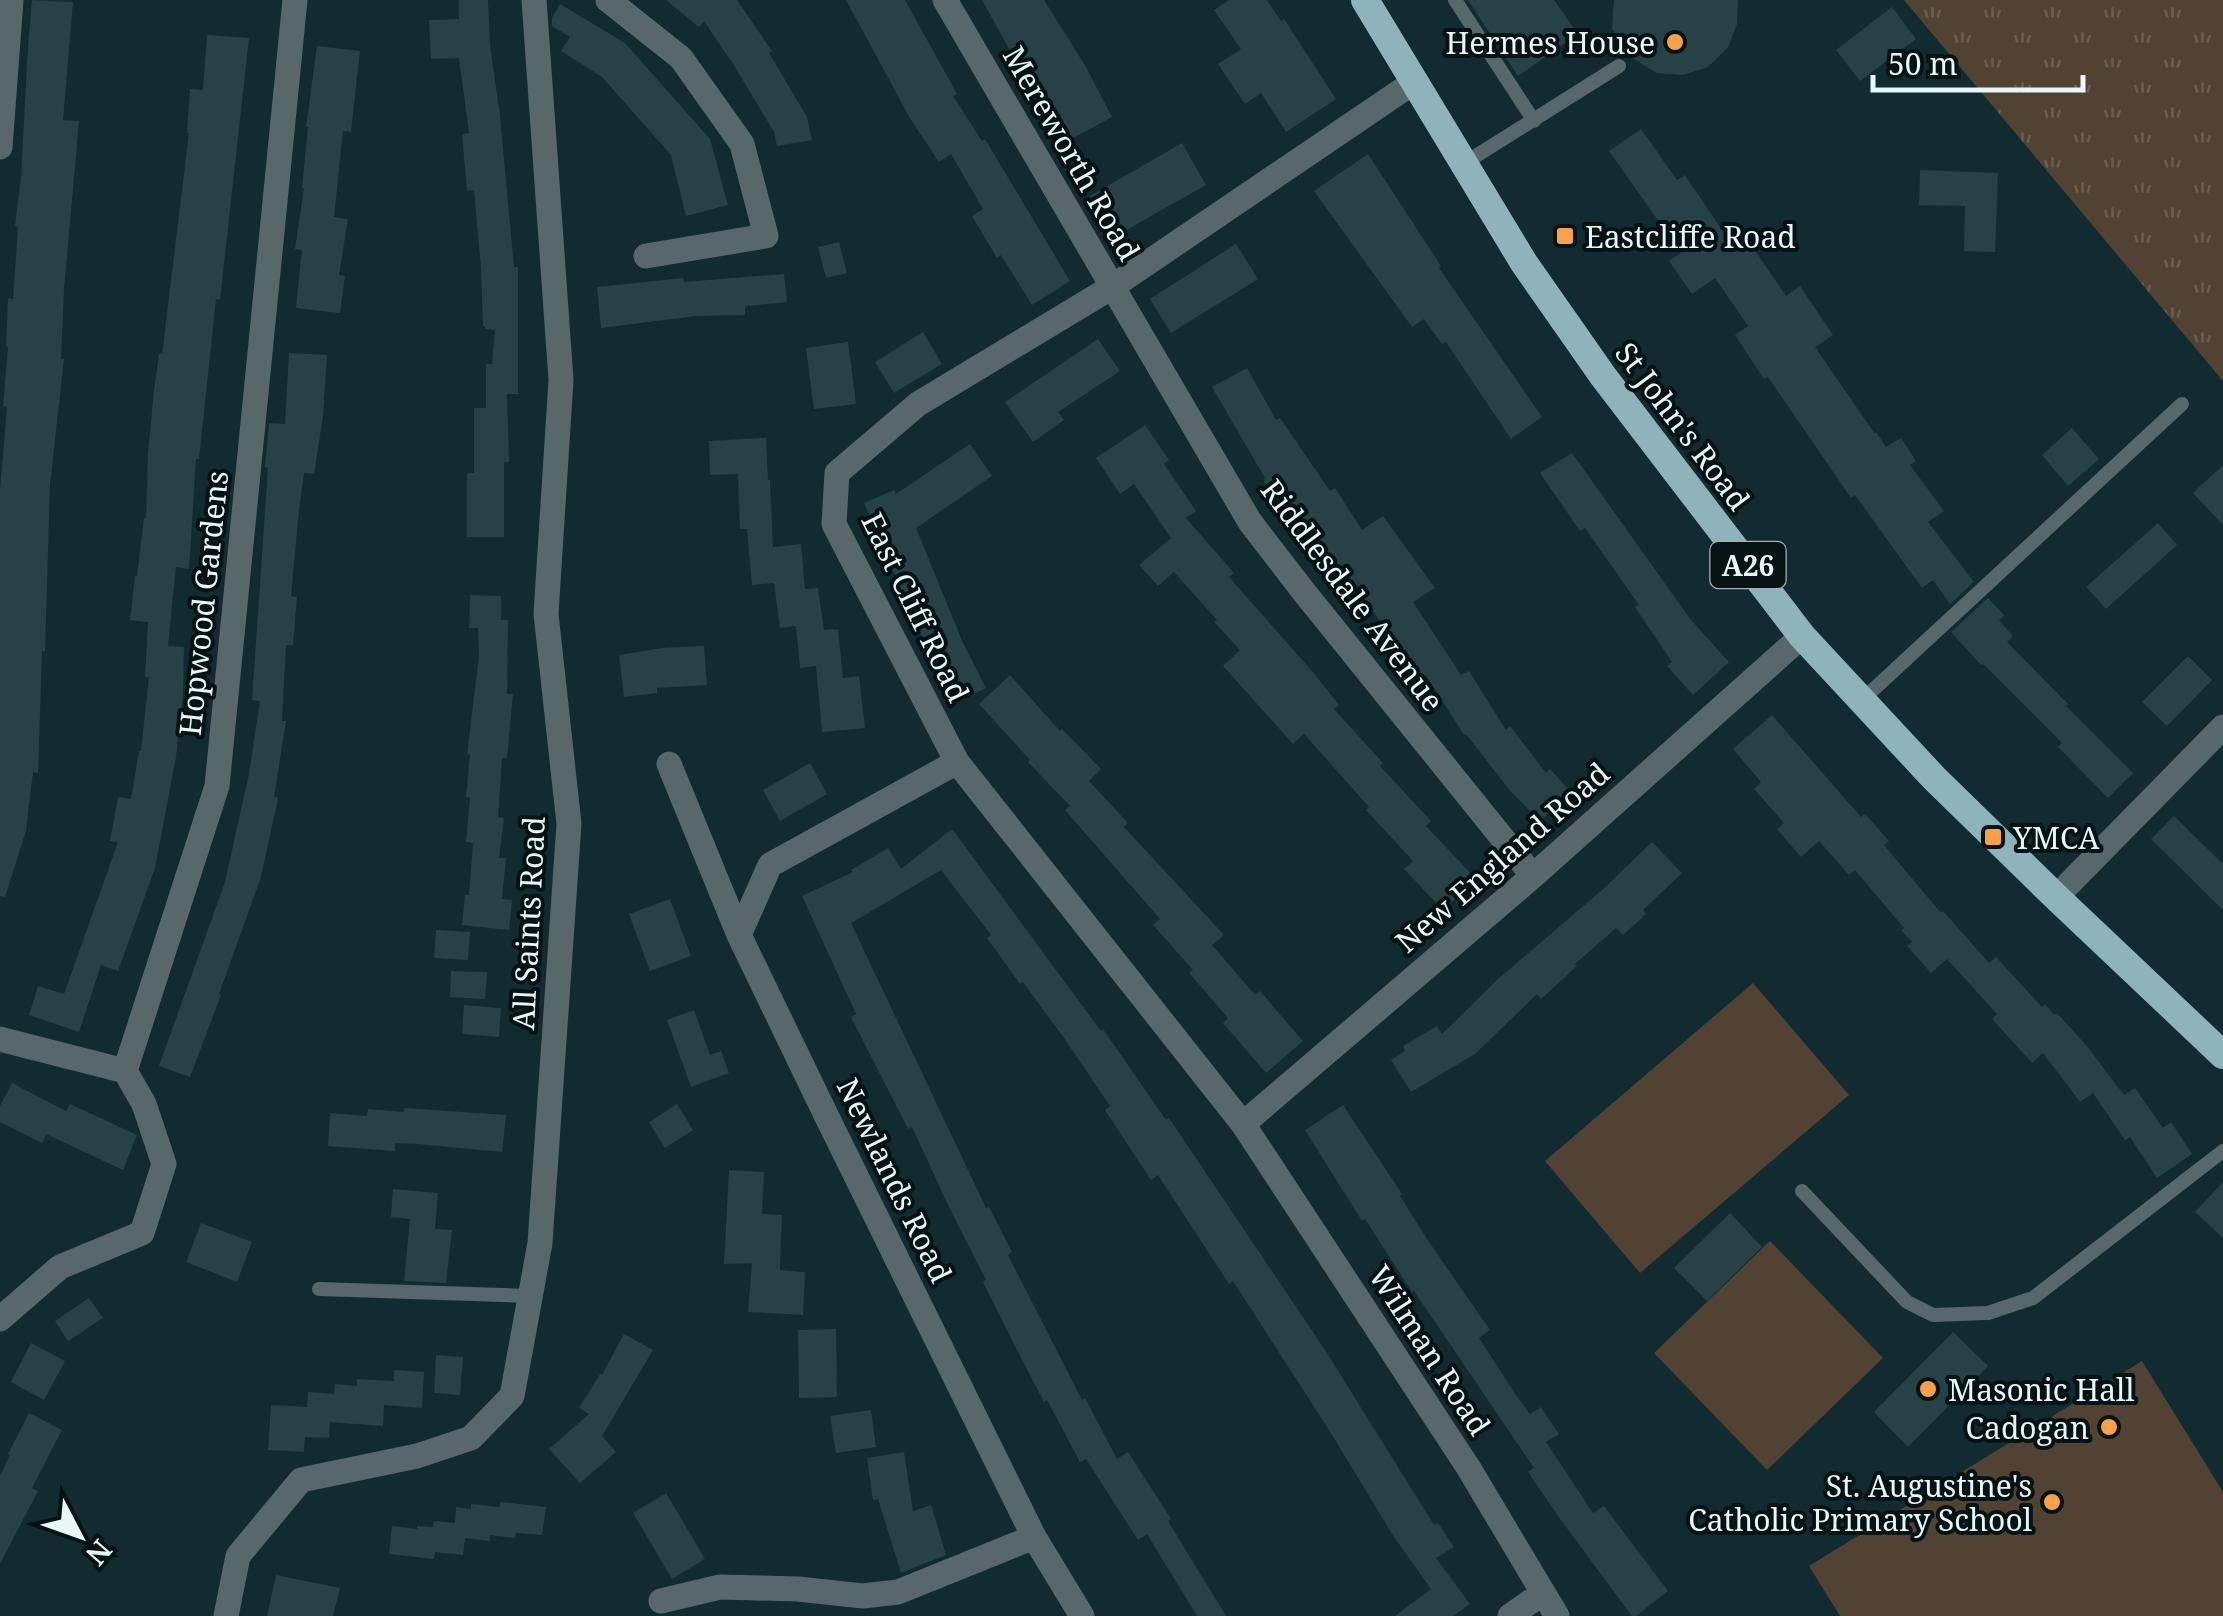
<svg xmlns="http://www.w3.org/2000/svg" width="2223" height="1616" font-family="'Noto Serif',serif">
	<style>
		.grass { fill: url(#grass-tufts) }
		.pitch { fill: #514234 }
		.building { fill: #274247 }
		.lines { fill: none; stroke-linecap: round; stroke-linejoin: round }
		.service { stroke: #57676a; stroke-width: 14 }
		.minor { stroke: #57676a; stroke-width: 25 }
		.trunk { stroke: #8eb3bb; stroke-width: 28 }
		.poi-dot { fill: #f8a14a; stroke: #071214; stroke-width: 4 }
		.labels { text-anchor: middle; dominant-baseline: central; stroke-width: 8; stroke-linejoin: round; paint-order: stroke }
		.shield { fill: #071214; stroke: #a4b2b5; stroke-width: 2.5 }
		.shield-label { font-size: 28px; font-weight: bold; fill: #e8f7fa }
		.poi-label { font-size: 30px; fill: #e8f7fa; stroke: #071214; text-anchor: end }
		.street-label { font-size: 30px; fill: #e8f7fa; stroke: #071214 }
	</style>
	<defs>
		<pattern id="grass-tufts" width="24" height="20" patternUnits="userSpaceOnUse" patternTransform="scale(2.5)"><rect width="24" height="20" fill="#514234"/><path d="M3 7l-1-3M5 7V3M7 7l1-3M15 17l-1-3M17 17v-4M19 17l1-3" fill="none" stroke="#6a5e52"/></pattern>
	</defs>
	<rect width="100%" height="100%" fill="#112b30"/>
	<!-- grass -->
	<path class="grass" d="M1904 0H2223V381Z"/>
	<!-- pitch -->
	<path class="pitch" d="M1753 983 1849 1095 1640 1273 1545 1161Z
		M1770 1241 1883 1358 1767 1470 1654 1353Z
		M2142 1361 2223 1492V1616H1840L1809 1566Z"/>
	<!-- building -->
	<path class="building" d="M32 0 73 2 63 120 79 121 64 290 61 359H64L50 484 45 651H42L38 773 33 772 26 831 5 897 0 896V490L7 407 3 406 8 347 6 346 8 298 13 299 18 227 15 226 21 177 28 47Z
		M459 0H488L490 45 500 116 514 267H518V394H507L509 462H504V537H467V473H474V408H486V364H492L495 330 485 329V326H483L481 268 474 190 467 191 462 134 469 133 459 58 431 59 429 20 459 19Z
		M666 0H737L772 51 769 53 807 117 812 140 777 146 774 132 735 67 704 21 699 27Z
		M846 0H905L957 94 953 96 982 141 985 139 1070 281 1032 305 1001 255 997 258 972 216 983 209 951 154 939 162 911 120Z
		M982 0H1044L1086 67 1112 117 1062 144Z
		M1229 0H1267L1281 21 1284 19 1336 99 1286 132 1261 93 1245 104 1218 64 1241 49 1214 10Z
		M1468 0H1554L1578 34 1518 76Z
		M1614 0H1738L1737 24 1728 47 1708 67 1683 75 1657 73 1631 57 1612 29Z
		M560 4 625 43 710 139 728 205 686 216 671 155 602 77 561 51 570 37 552 26V18Z
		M1892 7 1916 39 1860 81 1836 50Z
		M207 35 249 38 220 300 216 299 199 459H196L189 569 176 567 168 646 184 647 183 694 176 757 155 868 118 971 101 965 79 1032 29 1015 38 986 64 994 118 842 110 841 118 797 131 799 139 751H141L149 677H145L148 622 130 620 135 576H137L144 518H146L148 454 154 390 159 354H162L189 133H187L190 89 203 90Z
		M317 46 360 51 351 132 343 131 334 217 348 219 339 275 345 276 340 313 296 308 302 250 295 249 304 188H302L308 127H306Z
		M1641 129 1677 180 1685 175 1730 242 1743 233 1786 296 1800 286 1833 335 1815 347 1875 434 1876 432 1886 447 1901 438 1916 461 1910 465 1944 511 1928 522 1974 582 1950 604 1933 580 1922 588 1855 495 1851 498 1768 377 1764 379 1735 335 1748 326 1715 278 1692 294 1669 261 1681 253 1609 151Z
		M1182 143 1206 185 1114 237 1090 196Z
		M1368 154 1441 266 1439 268 1542 417 1511 439 1446 342 1442 344 1424 319 1412 327 1314 191Z
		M1920 170 1998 173 1995 252 1964 251 1965 206 1919 205Z
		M839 242 847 273 826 278 818 247Z
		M1236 244 1258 279 1171 333 1150 299Z
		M784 274 787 302 745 306V315L696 316 601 328 597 287 683 278 684 282Z
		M923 332 942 364 894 393 875 362Z
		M1098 339 1120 371 1058 412 1064 420 1033 442 1005 402Z
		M848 342 856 404 814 409 806 348Z
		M289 353 327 355 323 416 314 474 304 473 299 510 291 596 297 597 293 645H286L282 721H286L274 797 278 798 261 877 219 994 221 995 190 1077 159 1066 225 882 249 774 260 701 252 700 268 468 265 467 269 423 285 424Z
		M1247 368 1276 420 1280 418 1330 491 1335 488 1362 530 1383 516 1435 588 1413 602 1461 675 1469 671 1506 730 1510 726 1546 773 1550 769 1571 792 1540 821 1511 792 1466 734 1464 735 1426 675 1420 679 1354 584 1347 589 1317 545 1314 547 1287 506 1283 508 1263 480 1265 478 1212 387Z
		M1145 425 1169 460 1164 464 1196 511 1186 518 1234 573 1229 577 1312 671 1339 705 1334 709 1383 763 1380 766 1431 821 1426 826 1476 879 1443 910 1404 869 1413 861 1366 810 1369 807 1304 734 1293 744 1223 666 1240 650 1214 622 1217 620 1174 572 1158 586 1139 565 1171 538 1134 484 1120 494 1096 458Z
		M2072 428 2099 459 2068 486 2042 455Z
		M766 438 768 480H770L773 547 801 544 805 589 818 588 824 630 838 629 843 678 859 676 865 728 822 732 816 666 800 668 796 626 780 628 774 583 752 585 747 529H740L738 474 710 475 709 441Z
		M970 444 992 476 916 528 963 643 986 688 954 703 918 629 864 503 894 490 896 494Z
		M1572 453 1691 620 1729 662 1693 695 1667 666 1672 662 1635 607 1639 605 1585 528 1580 531 1540 473Z
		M2223 465V525L2193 493Z
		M2158 523 2177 545 2106 609 2086 587Z
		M470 595 501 596V620H508L507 694H513L507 758H502L498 817 504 818 499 858H506L502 899 512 900 509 930 462 925 465 895H469L473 843 466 842 470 798 466 797 470 755 467 754 479 656 478 628H469Z
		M1988 598 2004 615 1999 620 2013 636 2007 642 2068 704 2066 706 2133 773 2108 798 2058 747 2062 743 1983 664 1981 665 1951 632Z
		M704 646 707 685 657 688V693L624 697 619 655 662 648Z
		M2188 656 2212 680 2167 726 2142 702Z
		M1010 675 1060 731 1062 729 1101 769 1089 781 1128 823 1124 827 1224 935 1212 945 1255 995 1260 991 1303 1041 1266 1073 1223 1023 1228 1018 1189 973 1193 970 1153 925 1160 919 1065 810 1070 806 1028 762 1030 760 979 704Z
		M1772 715 1861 817 1865 814 1889 841 1884 845 1941 913 1943 911 1989 963 1996 957 2042 1007 2045 1004 2054 1015 2057 1013 2087 1046 2124 1095 2135 1088 2163 1128 2171 1122 2192 1154 2157 1178 2130 1137 2125 1140 2093 1093 2080 1102 2043 1053 2032 1063 1992 1019 1997 1014 1947 959 1931 973 1907 946 1912 942 1901 930 1904 928 1855 870 1849 875 1819 841 1801 857 1777 829 1784 823 1754 789 1761 782 1733 749Z
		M810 763 827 794 780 821 763 790Z
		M2174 816 2223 864V910L2151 839Z
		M952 829 1101 1031 1103 1029 1166 1120 1169 1118 1325 1350 1434 1525 1438 1523 1454 1547 1436 1558 1470 1604 1453 1616H1395L1431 1589 1394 1537 1329 1430 1233 1281 1229 1284 1158 1175 1151 1180 1105 1110 1110 1106 1064 1038 1023 982 1020 984 987 938 991 935 941 870 851 923 986 1208 989 1207 1012 1252 1008 1255 1082 1400 1085 1398 1117 1459 1128 1452 1171 1519 1168 1521 1226 1616H1197L1147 1534 1138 1540 1086 1459 1080 1462 1047 1400 1044 1402 1015 1346 983 1282 986 1280 948 1205 912 1127 908 1129 851 1017 856 1014 802 896 853 872 851 870 888 848 901 869Z
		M1652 842 1682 873 1643 910 1646 914 1623 935 1616 928 1575 964 1577 966 1541 999 1537 994 1475 1054 1411 1092 1391 1060 1405 1051 1403 1046 1437 1026 1442 1034 1499 978 1602 890Z
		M670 899 691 956 650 971 629 914Z
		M436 930 470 932 468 960 434 958Z
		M451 971 487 972 485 999 450 997Z
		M464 1005 501 1008 499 1037 462 1034Z
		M694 1010 710 1055 721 1051 729 1073 691 1087 667 1020Z
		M12 1083 66 1111 70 1104 137 1135 123 1170 46 1134 42 1143 0 1122V1106Z
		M677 1104 693 1130 665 1148 649 1122Z
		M1343 1105 1402 1194 1400 1196 1429 1242 1490 1330 1479 1338 1516 1395 1530 1414 1541 1407 1559 1434 1546 1442 1593 1513 1604 1506 1668 1591 1636 1616H1632L1558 1516 1528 1472 1534 1468 1414 1291 1412 1292 1365 1219 1362 1221 1305 1130Z
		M404 1108 506 1115 502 1152 418 1144 395 1143V1151L328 1146 330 1113 367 1116 368 1109 404 1112Z
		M729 1170 764 1172 762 1214 782 1215 780 1270 805 1272 803 1315 748 1312 752 1263 724 1264Z
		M2223 1182V1238L2195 1212Z
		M393 1189 438 1193 435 1229 452 1230 446 1283 404 1281 410 1219 391 1217Z
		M1730 1213 1762 1247 1707 1301 1674 1268Z
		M201 1223 252 1242 237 1282 186 1262Z
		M89 1298 103 1318 68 1341 55 1321Z
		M836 1329 837 1397 799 1398 798 1330Z
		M1953 1332 1988 1366 1908 1447 1874 1412Z
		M624 1334 653 1350 602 1436 616 1452 580 1483 549 1449 589 1414 579 1408 600 1374 602 1375Z
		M31 1343 65 1361 44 1400 11 1382Z
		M436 1355 463 1357 460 1395 434 1393Z
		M394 1370 424 1372 422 1408 384 1405 383 1426 330 1422 329 1438 305 1437 304 1452 268 1450 271 1405 307 1407 308 1392 334 1394 335 1384 357 1386V1379L394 1381Z
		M871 1410 876 1447 836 1453 830 1416Z
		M29 1413 62 1430 32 1488 38 1491 0 1564V1476L10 1455 8 1454Z
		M904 1452 913 1511 931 1505 946 1555 901 1573 878 1499 873 1500 867 1458Z
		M666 1493 705 1559 672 1579 633 1513Z
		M500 1502 546 1507 542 1535 516 1533 515 1538 490 1535V1541L465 1538 463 1555 435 1552 434 1559 389 1554 392 1526 417 1529V1526L433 1527 434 1521 455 1523 456 1507 471 1509V1504L500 1507Z
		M276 1575 340 1588 333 1616H267Z"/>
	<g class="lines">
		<!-- service -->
		<path class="service" d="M1455 0 1534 121
			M1463 164 1619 66
			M1861 701 2182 404
			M1802 1191 1907 1302 1933 1315 1988 1313 2033 1298 2223 1151
			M319 1289 530 1296"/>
		<!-- minor -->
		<path class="minor" d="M608 0 681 58 742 144 766 236 646 256
			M945 0 1250 522 1304 592 1533 876
			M1414 82 1112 287 918 404 837 473 834 524 957 762 1243 1124 1468 1467 1557 1616
			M0 147 11 0
			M669 764 739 935 826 1115 1034 1537 1082 1616
			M2056 897 2223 727
			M739 935 770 865 957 762
			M0 1039 125 1071 217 786 295 0
			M1243 1124 1533 876 1802 636
			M0 1319 60 1267 142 1233 164 1164 144 1104 125 1071
			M661 1601 720 1587 798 1589 863 1596 898 1592 1034 1537
			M226 1616 238 1556 301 1480 417 1456 471 1438 512 1396 540 1243 569 824 546 614 561 380 534 0
			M1510 1616 1543 1593"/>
		<!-- trunk -->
		<path class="trunk" d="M1365 0 1524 263 1603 376 1802 636 1934 778 2056 897 2223 1055"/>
	</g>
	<!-- markers -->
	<g class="poi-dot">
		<circle cx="1675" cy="42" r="10"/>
		<rect x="1555" y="226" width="20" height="20" rx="5"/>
		<rect x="1983" y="827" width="20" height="20" rx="5"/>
		<circle cx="1928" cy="1389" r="10"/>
		<circle cx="2109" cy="1427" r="10"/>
		<circle cx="2052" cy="1502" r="10"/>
	</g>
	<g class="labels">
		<!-- shield labels -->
		<rect class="shield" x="1710.5" y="542" width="75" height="46" rx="8"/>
		<g class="shield-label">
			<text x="1748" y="565">A26</text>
		</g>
		<!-- poi labels -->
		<g class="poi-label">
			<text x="1655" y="42">Hermes House</text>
			<text x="1585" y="236" text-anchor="start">Eastcliffe Road</text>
			<text x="2013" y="837" text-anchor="start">YMCA</text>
			<text x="1948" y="1389" text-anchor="start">Masonic Hall</text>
			<text x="2089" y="1427">Cadogan</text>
			<text x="2032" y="1485">St. Augustine's<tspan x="2032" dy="34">Catholic Primary School</tspan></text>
		</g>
		<!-- street labels -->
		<g class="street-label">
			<text transform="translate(1072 153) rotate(60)">Mereworth Road</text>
			<text transform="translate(1683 426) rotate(53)">St John's Road</text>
			<text transform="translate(1353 595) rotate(53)">Riddlesdale Avenue</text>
			<text transform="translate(203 603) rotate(-84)">Hopwood Gardens</text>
			<text transform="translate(916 607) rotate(64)">East Cliff Road</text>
			<text transform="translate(1502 857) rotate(-41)">New England Road</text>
			<text transform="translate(528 923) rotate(-87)">All Saints Road</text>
			<text transform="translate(895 1180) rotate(64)">Newlands Road</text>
			<text transform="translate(1430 1350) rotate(57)">Wilman Road</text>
		</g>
	</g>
	<!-- north arrow -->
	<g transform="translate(80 1536) rotate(131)" stroke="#071214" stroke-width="8" paint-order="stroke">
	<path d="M0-8L18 38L0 25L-18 38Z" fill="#e8f7fa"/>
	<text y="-15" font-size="28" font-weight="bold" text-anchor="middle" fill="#e8f7fa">N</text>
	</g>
	<!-- scale -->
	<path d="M1873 75v15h210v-15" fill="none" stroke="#e8f7fa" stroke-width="5"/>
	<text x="1888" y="75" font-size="30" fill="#e8f7fa" stroke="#071214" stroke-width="8" paint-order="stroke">50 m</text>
</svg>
